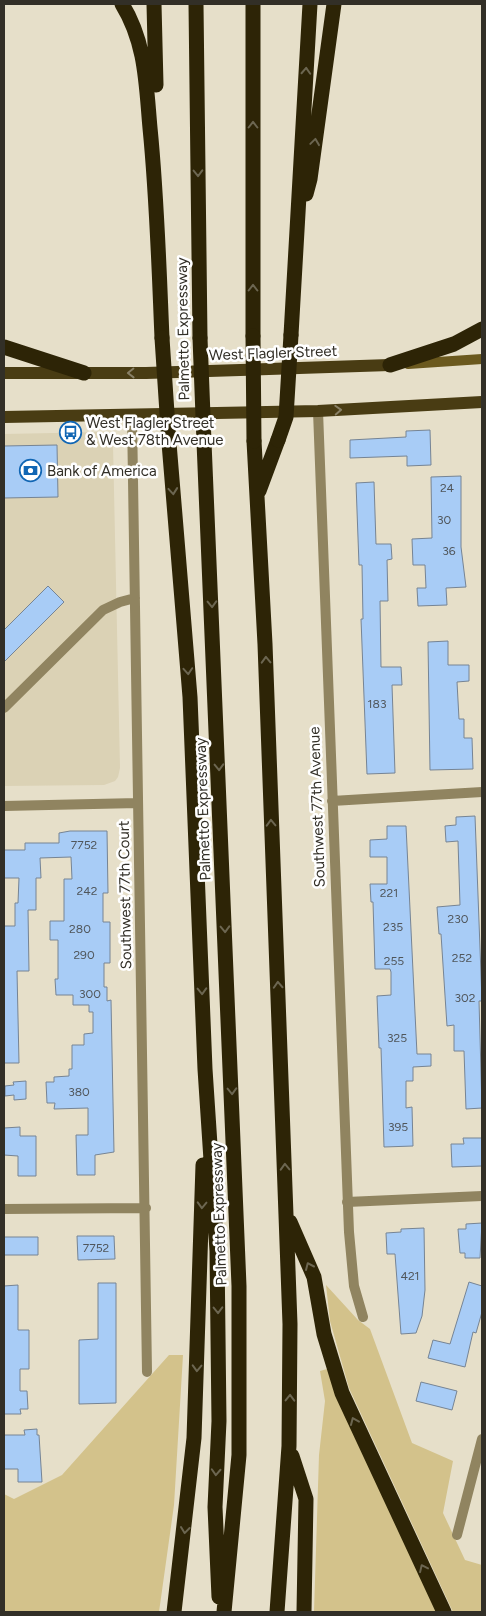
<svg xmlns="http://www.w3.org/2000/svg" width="486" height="1616" font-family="Figtree,sans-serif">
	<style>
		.built { fill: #dbd2b5 }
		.green { fill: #d3c28b }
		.building { fill: #a8ccf6; stroke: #768494 }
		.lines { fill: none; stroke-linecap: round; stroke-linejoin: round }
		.street { stroke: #908460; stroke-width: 10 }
		.secondary { stroke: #6b591e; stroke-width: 10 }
		.primary { stroke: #493c13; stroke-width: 12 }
		.highway { stroke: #2d2406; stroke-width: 15 }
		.highway-bridge { stroke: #2d2406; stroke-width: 15 }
		.oneway { stroke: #6c6651 }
		.oneway2 { stroke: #898066 }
		.labels { text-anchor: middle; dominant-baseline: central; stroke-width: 5; stroke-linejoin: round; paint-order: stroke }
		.number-label { font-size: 12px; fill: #50565b }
		.street-label { font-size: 15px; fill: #322f27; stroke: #fff }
		.poi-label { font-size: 15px; fill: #322f27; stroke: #fff; text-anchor: start }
	</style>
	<rect width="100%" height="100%" fill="#e6dfc9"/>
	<!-- built -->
	<path class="built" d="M103 432 111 438 113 444 120 768 118 777 115 781 104 785 4 786V434Z"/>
	<!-- green -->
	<path class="green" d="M326 1285 358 1320 370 1329 412 1443 453 1461 443 1513 465 1560 482 1565V1612H453L349 1388 330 1321Z
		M169 1355H183L174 1505 159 1612H4V1494L14 1499 62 1475Z
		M327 1369 437 1612H314L319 1455 325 1401 320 1371Z"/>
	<!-- building -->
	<path class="building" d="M430 430 431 465 407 466V456L350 458V440L406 437V431Z
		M57 445 58 497 4 498V446Z
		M461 476V547L466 587 446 588 447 605 418 606 417 588H426L425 565H413L412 539 432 538 431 477Z
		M374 482 376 544H391L392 559 387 560 388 601H380L381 667H401L402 685H392L395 773 367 774 361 619H363L362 565H359L356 483Z
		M48 586 64 602 4 662V630Z
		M448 641V665H469V681L457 682 459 719H464V738H472L473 769 430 770 428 642Z
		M475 816 482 1001H479L482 1108 466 1109 464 1051H454V1025L447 1026 441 934H439L437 907 460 905 458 841 446 842 445 826 456 825V817Z
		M387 826H406L417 1054H431V1066L413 1067V1081H406V1108L412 1107 413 1146 384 1147 381 1048H379L377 996 391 995V972L390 969H375L373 902H371L370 884H387V857H370V840L387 839Z
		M70 831H107L108 893H103V922H110V963H104V987H107V1001L111 1000 114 1152 95 1155V1175H77L76 1135H88V1108L54 1109 55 1103H47L46 1082H54V1077L69 1076V1069H72V1045H84V1034L93 1033V1012H89V1005H73V995H56L55 979H58V940H50V921H64V879H72L71 857 40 858 41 878H36V910H28L29 971H17L19 1063H4V926H15V903H18L19 878H4V850H25V843H59V833Z
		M26 1081V1099L14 1100V1095L5 1096V1086L14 1085 13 1082Z
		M20 1127V1136H36V1176H18V1156L4 1155V1128Z
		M463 1138H482V1166L452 1167 451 1144H464Z
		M482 1223 480 1258H465V1253H460L458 1229H466V1224Z
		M424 1228 425 1290 422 1316 416 1333 401 1334 395 1254H387L386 1233 401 1232V1229Z
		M77 1236H114L115 1259 78 1260Z
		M4 1237H38V1255H4Z
		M469 1282 482 1286V1312L476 1333 473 1332 465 1367 428 1358 433 1340 450 1344Z
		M98 1283H116V1403L79 1404V1340L98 1339Z
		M18 1285V1330H29V1369H20V1391H27L28 1409H20L21 1414H4V1286Z
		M421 1382 457 1391 452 1410 416 1401Z
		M37 1429V1435H39L42 1482H18V1469H4V1435H25L24 1430Z"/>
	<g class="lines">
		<!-- street -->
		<path class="street" d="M318 411 349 1232 354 1286 363 1317
			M132 416 147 1372
			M4 708 103 610 120 602 135 598
			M332 801 482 792
			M4 806 138 803
			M347 1202 482 1196
			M4 1209 146 1208
			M457 1535 482 1439"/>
		<!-- secondary -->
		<path class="secondary" d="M408 364 482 359"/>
		<!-- primary -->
		<path class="primary" d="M4 373H146L390 365
			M4 417 318 411 482 402"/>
		<!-- highway -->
		<path class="highway" d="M122 4C146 43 146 84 150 128 157 198 159 268 162 338
			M154 4 156 85
			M196 4 200 338
			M253 4V336
			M306 194 310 179 334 4
			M291 335 310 4
			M4 347 84 373
			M390 365 454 344 482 329
			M254 441 265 644 290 1324 289 1446 277 1612
			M204 442 239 1286V1455L224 1612
			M169 443 190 697 205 1069 217 1251 219 1421 215 1507 219 1597
			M259 491 278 440
			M290 1222 314 1277 324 1334 342 1393 444 1612
			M292 1456 306 1499 304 1612
			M174 1612 194 1438 203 1165"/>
		<!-- highway-bridge -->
		<path class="highway-bridge" d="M253 336 254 441
			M162 338 169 443
			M200 338 204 442
			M278 440 286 417 291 335"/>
	</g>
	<!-- one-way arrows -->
	<defs><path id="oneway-chevron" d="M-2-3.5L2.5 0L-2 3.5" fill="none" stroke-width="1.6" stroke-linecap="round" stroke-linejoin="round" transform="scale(1.25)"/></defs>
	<g class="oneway">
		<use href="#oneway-chevron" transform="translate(306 71) rotate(-87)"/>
		<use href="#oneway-chevron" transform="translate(253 125) rotate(-90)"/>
		<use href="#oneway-chevron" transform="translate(315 142) rotate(-82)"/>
		<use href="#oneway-chevron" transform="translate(198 173) rotate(89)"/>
		<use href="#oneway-chevron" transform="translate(253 288) rotate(-90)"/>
		<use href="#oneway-chevron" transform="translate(173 491) rotate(85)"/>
		<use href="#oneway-chevron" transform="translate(212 604) rotate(88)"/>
		<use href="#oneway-chevron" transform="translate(266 660) rotate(-92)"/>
		<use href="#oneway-chevron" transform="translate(188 671) rotate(86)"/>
		<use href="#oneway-chevron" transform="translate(219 767) rotate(88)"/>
		<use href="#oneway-chevron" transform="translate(271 823) rotate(-92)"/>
		<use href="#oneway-chevron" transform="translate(225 929) rotate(88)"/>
		<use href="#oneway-chevron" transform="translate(278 985) rotate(-93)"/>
		<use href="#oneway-chevron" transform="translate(202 991) rotate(88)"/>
		<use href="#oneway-chevron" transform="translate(232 1091) rotate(88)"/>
		<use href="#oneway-chevron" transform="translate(285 1167) rotate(-92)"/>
		<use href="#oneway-chevron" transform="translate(202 1205) rotate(92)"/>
		<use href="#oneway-chevron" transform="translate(309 1266) rotate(-114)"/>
		<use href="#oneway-chevron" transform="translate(218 1310) rotate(89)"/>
		<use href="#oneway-chevron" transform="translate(197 1368) rotate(92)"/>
		<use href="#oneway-chevron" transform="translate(290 1398) rotate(-89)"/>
		<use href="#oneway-chevron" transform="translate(354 1421) rotate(-113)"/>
		<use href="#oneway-chevron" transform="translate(216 1472) rotate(93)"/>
		<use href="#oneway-chevron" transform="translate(185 1530) rotate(97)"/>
		<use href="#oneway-chevron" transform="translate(423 1568) rotate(-115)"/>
	</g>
	<g class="oneway2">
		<use href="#oneway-chevron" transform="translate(131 373) rotate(179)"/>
		<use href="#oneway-chevron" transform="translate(338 410) rotate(-3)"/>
	</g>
	<!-- icons -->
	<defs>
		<symbol id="bus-ring" viewBox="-11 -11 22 22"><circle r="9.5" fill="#fff" stroke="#1166b4" stroke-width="1.5"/><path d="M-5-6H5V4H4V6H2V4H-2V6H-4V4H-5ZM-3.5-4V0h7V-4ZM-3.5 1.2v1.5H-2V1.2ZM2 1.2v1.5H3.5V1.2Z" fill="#1166b4"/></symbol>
		<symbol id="bank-ring" viewBox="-11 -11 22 22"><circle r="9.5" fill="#fff" stroke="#1166b4" stroke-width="1.5"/><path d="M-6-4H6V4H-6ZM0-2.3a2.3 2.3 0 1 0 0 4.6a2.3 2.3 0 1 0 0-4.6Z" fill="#1166b4"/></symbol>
	</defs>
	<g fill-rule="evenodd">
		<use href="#bus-ring" x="58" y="420" width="25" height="25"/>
		<use href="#bank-ring" x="18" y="458" width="25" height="25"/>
	</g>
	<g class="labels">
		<!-- number labels -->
		<g class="number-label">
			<text x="447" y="488">24</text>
			<text x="444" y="520">30</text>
			<text x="449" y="551">36</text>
			<text x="377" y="704">183</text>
			<text x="84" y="845">7752</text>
			<text x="87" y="891">242</text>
			<text x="389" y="893">221</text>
			<text x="458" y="919">230</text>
			<text x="393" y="927">235</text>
			<text x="80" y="929">280</text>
			<text x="84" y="955">290</text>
			<text x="462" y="958">252</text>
			<text x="394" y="961">255</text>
			<text x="90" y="994">300</text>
			<text x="465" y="998">302</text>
			<text x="397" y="1038">325</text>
			<text x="79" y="1092">380</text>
			<text x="398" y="1127">395</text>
			<text x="96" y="1248">7752</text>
			<text x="410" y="1276">421</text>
		</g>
		<!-- street labels -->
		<g class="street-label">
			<text transform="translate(183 329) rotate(-91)">Palmetto Expressway</text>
			<text transform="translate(273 353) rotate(-2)">West Flagler Street</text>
			<text transform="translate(317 807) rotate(-92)">Southwest 77th Avenue</text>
			<text transform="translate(203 809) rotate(-92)">Palmetto Expressway</text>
			<text transform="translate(125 895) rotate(-91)">Southwest 77th Court</text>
			<text transform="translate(219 1214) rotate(-92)">Palmetto Expressway</text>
		</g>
		<!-- poi labels -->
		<g class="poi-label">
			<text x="86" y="423">West Flagler Street<tspan x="86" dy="17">&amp; West 78th Avenue</tspan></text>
			<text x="47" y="471">Bank of America</text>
		</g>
	</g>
	<!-- border -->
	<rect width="486" height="1616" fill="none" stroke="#322f27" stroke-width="10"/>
</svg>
